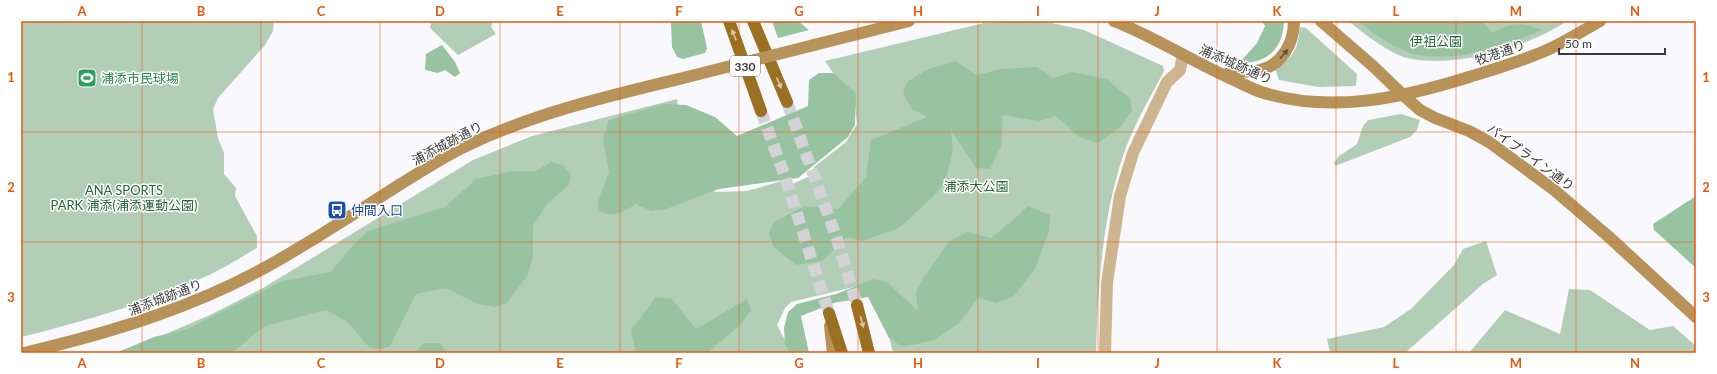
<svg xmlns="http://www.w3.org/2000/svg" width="1717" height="374" font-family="Lato,'Noto Sans JP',sans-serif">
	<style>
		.green { fill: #b3ceb7 }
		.forest { fill: #98c3a0 }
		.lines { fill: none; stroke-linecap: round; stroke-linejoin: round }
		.trunk-tunnel { stroke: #d3d2d6; stroke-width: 12; stroke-dasharray: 12 6; stroke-linecap: butt }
		.tertiary { stroke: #cdb58f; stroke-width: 12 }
		.secondary { stroke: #b79259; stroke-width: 12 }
		.trunk { stroke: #9a7022; stroke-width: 12 }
		.secondary-bridge { stroke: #b79259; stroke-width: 12 }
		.oneway { fill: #d7c6a7 }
		.oneway2 { fill: #584f42 }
		.grid { fill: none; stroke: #e8590c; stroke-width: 1; stroke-opacity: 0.55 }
		.labels { text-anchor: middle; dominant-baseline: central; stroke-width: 3; stroke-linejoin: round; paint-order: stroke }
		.shield { fill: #fff; stroke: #747476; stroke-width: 1 }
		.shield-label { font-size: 12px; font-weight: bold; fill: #39393b }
		.park-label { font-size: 13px; fill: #276638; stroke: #fff }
		.street-label { font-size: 13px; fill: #39393b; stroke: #fff }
		.leisure-label { font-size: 13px; fill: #27864d; stroke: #fff; text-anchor: start }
		.transit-label { font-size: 13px; fill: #164399; stroke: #fff; text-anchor: start }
		.neatline { fill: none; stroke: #e8590c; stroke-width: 1.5 }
		.grid-label { font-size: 13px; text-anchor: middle; font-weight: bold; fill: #e8590c }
	</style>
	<rect width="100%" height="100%" fill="#f9f8fd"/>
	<!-- green -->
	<path class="green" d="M21 21H274L273 31 265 45 218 98 213 109 218 138 224 153V174L236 188 235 196 257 236V248C241 257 226 267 209 275 149 303 85 321 21 337Z
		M432 21H493L491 27 496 34 458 55 430 28Z
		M1026 21 1047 22 1084 30 1163 66 1164 71C1150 98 1133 126 1123 156 1102 219 1098 286 1096 353H893L889 336 866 284 791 302 785 308 777 325 792 353H114L149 341 210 315 263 288 473 160 532 136 677 99 687 158 698 186 716 192 747 191 782 181 785 187 815 174 814 167 846 142 857 124 855 105 825 61 984 23Z
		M1348 21H1567C1529 47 1453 69 1407 58 1388 53 1364 33 1348 21Z
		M1300 27 1306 28 1357 74 1356 86 1318 87 1279 80 1275 69C1295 55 1297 51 1300 27Z
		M1401 114 1420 120 1417 130 1410 137 1335 166 1334 163 1339 156 1357 144 1363 126 1368 120Z
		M1486 241 1497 275 1483 284 1405 353H1330L1327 339 1384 327 1411 309 1454 265 1463 249Z
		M1569 289 1590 290 1650 330 1673 326 1696 346V353H1469L1505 310 1560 334Z"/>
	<!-- forest -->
	<path class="forest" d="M671 21H701L707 48 705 53 683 59 677 57 672 47Z
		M772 21H798L809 30 778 38Z
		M1262 21H1284C1283 46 1271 61 1245 63L1242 60 1257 43 1265 26Z
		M1358 21H1483L1492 33C1514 22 1519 22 1542 30 1502 47 1457 63 1413 54 1409 53 1404 50 1399 48 1382 40 1373 33 1358 21Z
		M442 45 455 62 460 73 455 77 445 70 438 73 425 70 426 54Z
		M955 61 977 75 1001 69 1037 67 1054 78 1072 72 1106 79 1130 98 1132 111 1121 126 1098 143 1079 137 1056 116 1039 121 1003 115 1001 146 990 169 976 168 951 130 953 151 945 182 934 196 899 228 862 241 847 237 822 261 796 265 773 246 769 232 774 222 805 206 838 209 866 177 871 140 927 117 912 109 903 94 907 82 926 70Z
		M819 73H833L856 93 855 125 848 137 798 178 719 189 666 209 651 211 636 204C623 212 614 218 598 211L599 199 609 172 603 139 609 120 664 104 686 105 715 117 737 136 808 106 809 80Z
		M551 162 563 165 571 175 569 185 547 204 533 226V256L527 276 507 303 495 307 477 304 446 288 416 294 390 346C365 357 363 335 348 323 341 318 333 314 326 310L265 326 234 351 229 353H116L154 337 187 329 282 281 331 272 353 245 368 231 445 207 476 179 512 171H536Z
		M1696 196V268L1654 230 1653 224Z
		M1028 206 1050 215 1049 231 1035 269 1014 296 997 303 978 298 960 322 935 340 903 347 889 338 868 297 834 303 801 316 809 353H790L785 345 784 328 788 312 797 304 836 294 874 279 887 282 918 311 916 292 923 278 949 242 967 232 991 238 1019 215Z
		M656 297 672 299 696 329 747 299 751 310 741 324 707 353H636L631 330Z
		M424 343H440L447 353H415Z"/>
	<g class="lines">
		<!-- trunk-tunnel -->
		<path class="trunk-tunnel" d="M787 102 837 239 857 305
			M761 111 784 174 829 313"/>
		<!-- tertiary -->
		<path class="tertiary" d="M1105 353 1107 283 1120 196 1133 153 1167 82 1180 70 1183 55"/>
		<!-- secondary -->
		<path class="secondary" d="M1114 21C1155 37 1193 62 1234 80 1243 84 1252 89 1261 92 1331 114 1402 98 1469 77 1495 69 1522 61 1547 50 1565 42 1582 31 1600 21
			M1321 21 1374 67 1403 95 1420 110 1435 118 1469 131 1489 142 1553 189 1609 237 1696 317
			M814 45 909 21
			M1223 75C1228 74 1233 72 1238 72 1246 71 1252 72 1260 70 1282 65 1294 43 1294 21
			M830 326 833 353
			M24 353C114 332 202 305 282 258 322 235 360 210 399 185 422 171 444 156 468 145 538 112 612 95 687 77"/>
		<!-- trunk -->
		<path class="trunk" d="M729 21 761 111
			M753 21 787 102
			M857 305 869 353
			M829 313 842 353"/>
		<!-- secondary-bridge -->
		<path class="secondary-bridge" d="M687 77 814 45"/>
	</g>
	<!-- one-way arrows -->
	<defs><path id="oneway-solid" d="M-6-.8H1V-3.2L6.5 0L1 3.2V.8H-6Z"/></defs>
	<g class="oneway">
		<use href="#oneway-solid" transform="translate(734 35) rotate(-112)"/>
		<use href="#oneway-solid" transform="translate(779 83) rotate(67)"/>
		<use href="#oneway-solid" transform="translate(862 322) rotate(75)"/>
	</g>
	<use class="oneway2" href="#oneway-solid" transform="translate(1284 54) rotate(-50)"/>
	<!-- grid -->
	<path class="grid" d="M142 21V353M261 21V353M380 21V353M500 21V353M620 21V353M739 21V353M858 21V353M978 21V353M1098 21V353M1217 21V353M1336 21V353M1456 21V353M1576 21V353M21 132H1696M21 242H1696"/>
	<!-- icons -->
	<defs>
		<symbol id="stadium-square" viewBox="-11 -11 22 22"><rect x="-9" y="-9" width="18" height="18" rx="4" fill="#2e9e5b" stroke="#fff"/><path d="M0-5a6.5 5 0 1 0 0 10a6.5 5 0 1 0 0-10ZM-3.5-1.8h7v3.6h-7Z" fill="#fff"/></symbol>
		<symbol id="bus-square" viewBox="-11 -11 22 22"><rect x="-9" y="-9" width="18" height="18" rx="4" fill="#1a4fb4" stroke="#fff"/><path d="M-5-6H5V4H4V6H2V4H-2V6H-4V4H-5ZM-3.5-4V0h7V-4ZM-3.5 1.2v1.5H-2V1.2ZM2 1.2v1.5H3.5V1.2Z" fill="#fff"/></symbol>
	</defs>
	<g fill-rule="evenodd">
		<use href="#stadium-square" x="76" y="67" width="22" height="22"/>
		<use href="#bus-square" x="326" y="199" width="22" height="22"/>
	</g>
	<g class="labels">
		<!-- shield labels -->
		<rect class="shield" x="730" y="56" width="30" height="20" rx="3"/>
		<g class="shield-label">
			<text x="745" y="66">330</text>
		</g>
		<!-- park labels -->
		<g class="park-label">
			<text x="1436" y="41">伊祖公園</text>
			<text x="976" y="186">浦添大公園</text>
			<text x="124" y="190">ANA SPORTS<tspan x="124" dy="15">PARK 浦添(浦添運動公園)</tspan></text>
		</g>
		<!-- street labels -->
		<g class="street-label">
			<text transform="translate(1500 52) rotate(-19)">牧港通り</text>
			<text transform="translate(1236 64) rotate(24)">浦添城跡通り</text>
			<text transform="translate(447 143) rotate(-28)">浦添城跡通り</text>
			<text transform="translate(1531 157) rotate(36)">パイプライン通り</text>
			<text transform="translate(165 297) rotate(-21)">浦添城跡通り</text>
		</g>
		<!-- leisure labels -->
		<g class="leisure-label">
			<text x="101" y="78">浦添市民球場</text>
		</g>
		<!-- transit labels -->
		<g class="transit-label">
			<text x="351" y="210">仲間入口</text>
		</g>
	</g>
	<!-- border -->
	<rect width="1717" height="374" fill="none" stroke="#ffffff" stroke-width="44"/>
	<!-- scale -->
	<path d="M1559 48v6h106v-6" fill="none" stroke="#39393b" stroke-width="2"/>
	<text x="1565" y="48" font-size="12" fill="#39393b" stroke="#ffffff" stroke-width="3" paint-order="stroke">50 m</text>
	<rect x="22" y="22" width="1673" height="330" class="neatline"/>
	<g class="grid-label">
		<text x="82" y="16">A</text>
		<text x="201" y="16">B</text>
		<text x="321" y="16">C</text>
		<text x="440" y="16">D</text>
		<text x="560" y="16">E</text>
		<text x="679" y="16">F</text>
		<text x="799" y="16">G</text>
		<text x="918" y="16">H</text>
		<text x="1038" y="16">I</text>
		<text x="1157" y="16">J</text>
		<text x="1277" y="16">K</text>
		<text x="1396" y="16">L</text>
		<text x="1516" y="16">M</text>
		<text x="1635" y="16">N</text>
		<text x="11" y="82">1</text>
		<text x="1706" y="82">1</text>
		<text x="11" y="192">2</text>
		<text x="1706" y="192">2</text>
		<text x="11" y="302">3</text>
		<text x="1706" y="302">3</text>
		<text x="82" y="368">A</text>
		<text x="201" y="368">B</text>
		<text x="321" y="368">C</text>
		<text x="440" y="368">D</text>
		<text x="560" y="368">E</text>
		<text x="679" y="368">F</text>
		<text x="799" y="368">G</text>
		<text x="918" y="368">H</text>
		<text x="1038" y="368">I</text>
		<text x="1157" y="368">J</text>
		<text x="1277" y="368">K</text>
		<text x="1396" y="368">L</text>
		<text x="1516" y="368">M</text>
		<text x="1635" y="368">N</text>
	</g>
</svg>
